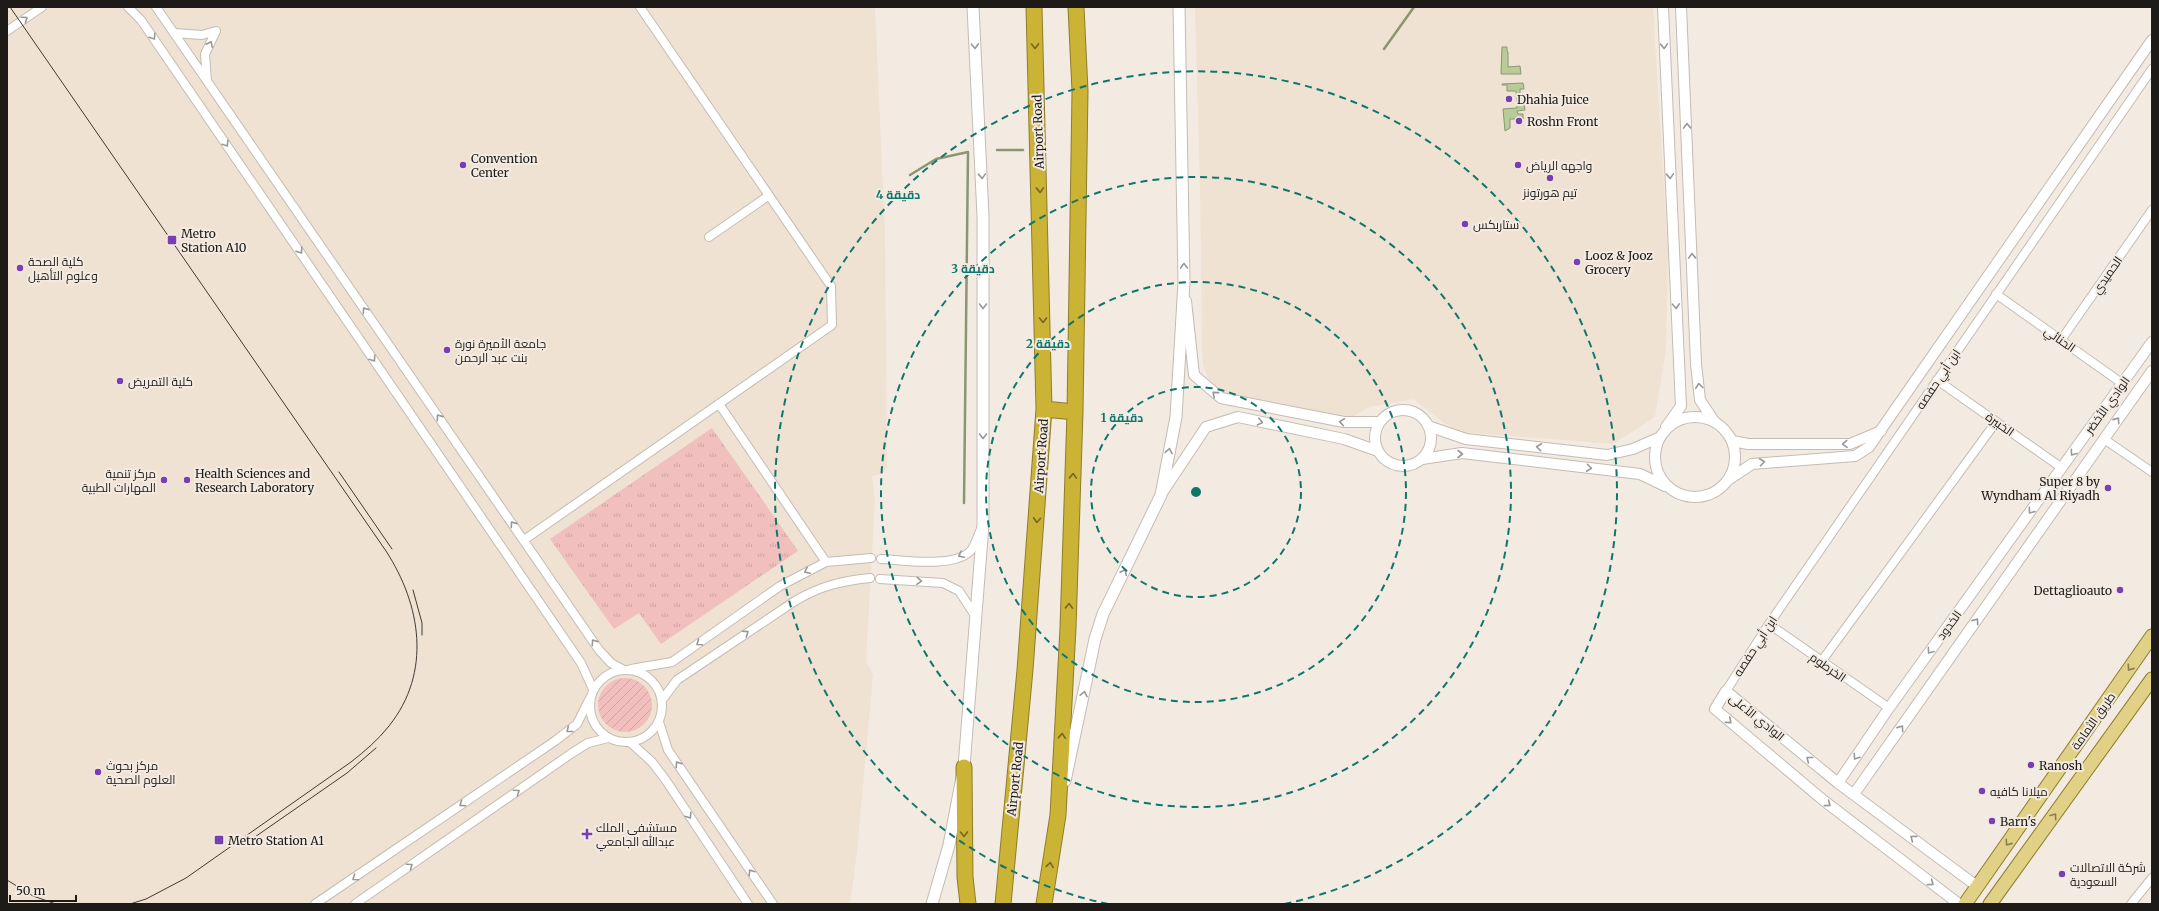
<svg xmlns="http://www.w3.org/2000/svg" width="2159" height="911" font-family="Merriweather,Cairo,serif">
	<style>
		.built { fill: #efe2d2 }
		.grass { fill: url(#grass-tufts) }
		.garden { fill: url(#garden-furrows) }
		.water { fill: #b9cb99; stroke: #8a9672 }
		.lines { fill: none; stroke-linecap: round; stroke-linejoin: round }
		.stream { stroke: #8a9672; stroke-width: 2.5 }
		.minor-casing { stroke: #c4bcb3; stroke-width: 10 }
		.tertiary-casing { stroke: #c4bcb3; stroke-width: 12 }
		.secondary-casing { stroke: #c4bcb3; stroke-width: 13 }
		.primary-casing { stroke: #8e7d2b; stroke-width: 15 }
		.motorway-casing { stroke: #8e7d2b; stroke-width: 17 }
		.minor { stroke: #fff; stroke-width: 8 }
		.tertiary { stroke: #fff; stroke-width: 10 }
		.secondary { stroke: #fff; stroke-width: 11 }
		.primary { stroke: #e0d186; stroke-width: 13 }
		.motorway { stroke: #cbb336; stroke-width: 15 }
		.tram { stroke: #3e3a36; stroke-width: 1 }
		.oneway { stroke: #999897 }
		.oneway2 { stroke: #746626 }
		.oneway3 { stroke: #887f54 }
		.ring { fill: none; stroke: #0f766e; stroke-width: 2; stroke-dasharray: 7 5 }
		.poi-dot { fill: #783eb4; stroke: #f3ebe2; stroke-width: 1.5 }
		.labels { text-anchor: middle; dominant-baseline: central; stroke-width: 4; stroke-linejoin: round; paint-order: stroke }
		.poi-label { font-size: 12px; fill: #1d1a17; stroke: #f3ebe2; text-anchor: start }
		.street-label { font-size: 12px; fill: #1d1a17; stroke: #f3ebe2 }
		.centre { fill: #0f766e; stroke: #f3ebe2; stroke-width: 2 }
		.ring-label { font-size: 12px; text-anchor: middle; font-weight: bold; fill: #0f766e; stroke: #f3ebe2; stroke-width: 4; stroke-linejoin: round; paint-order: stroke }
	</style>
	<defs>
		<pattern id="grass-tufts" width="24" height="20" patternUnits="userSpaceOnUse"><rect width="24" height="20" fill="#f1bfbe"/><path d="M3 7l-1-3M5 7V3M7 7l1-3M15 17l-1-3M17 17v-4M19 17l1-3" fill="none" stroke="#cea4a3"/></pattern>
		<pattern id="garden-furrows" width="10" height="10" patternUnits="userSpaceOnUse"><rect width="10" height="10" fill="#f1bfbe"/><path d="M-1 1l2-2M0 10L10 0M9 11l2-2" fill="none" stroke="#cea4a3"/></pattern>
	</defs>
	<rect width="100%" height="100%" fill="#f3ebe2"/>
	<!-- built -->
	<path class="built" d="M7 7H875L885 233 887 468 882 474 872 476 875 500 866 661 873 675 857 852 850 904H7Z
		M1195 7H1653L1668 253 1666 350 1655 417 1613 444 1461 432 1445 424 1414 399 1370 407 1346 420 1229 396 1214 386 1207 376 1203 365 1202 346 1200 187Z"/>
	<!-- grass -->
	<path class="grass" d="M712 428 798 551 661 644 639 613 614 629 550 539Z"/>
	<!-- garden -->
	<path class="garden" d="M598 705a27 27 0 1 1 54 0a27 27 0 1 1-54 0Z"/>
	<!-- water -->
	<path class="water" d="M1502 47H1507V51L1508 52V67L1520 66 1521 74H1501Z
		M1523 83 1524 89H1520V99H1523L1525 110 1517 111 1518 114H1523V119H1510V128L1505 131 1503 109 1517 108 1516 91H1507V85H1502V84Z"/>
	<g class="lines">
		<!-- stream -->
		<path class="stream" d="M1384 49 1414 7
			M997 150H1023
			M910 175 936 159 968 152 964 503"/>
		<defs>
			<path id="minor" d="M128 7 141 20 581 663 593 689
				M156 7 599 650 611 663 622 669
				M7 31 42 7
				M174 33 202 35 216 31 205 54 207 81
				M709 237 768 196
				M1996 294 2123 384
				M2061 340 2152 210
				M1937 380 2062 468
				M719 404 826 562
				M2104 439 2152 472
				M524 540 832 325 831 286 640 7
				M881 559C902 560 958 569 972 549 976 543 978 535 981 529
				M880 579 943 583 959 591 976 617
				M1769 624 1889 708
				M1821 662 1996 422
				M631 669 672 662 780 586 826 562 871 558
				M590 706a36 36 0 1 1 72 0a36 36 0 1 1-72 0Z
				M1726 691 1769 624 2152 69
				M662 700 677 680 795 601C820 586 841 581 870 578
				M659 722 668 750 773 904
				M630 742 652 762 665 779 748 904
				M315 904 555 741 577 724 590 698
				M355 904 572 753 588 743 608 738
				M2131 904 2152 878"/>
			<path id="tertiary" d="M1663 7 1681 406 1666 427
				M1681 7 1696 364 1700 400 1714 421
				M1186 301 1194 375 1221 398 1344 422H1380
				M1375 438a28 28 0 1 1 56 0a28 28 0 1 1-56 0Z
				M1655 457a40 40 0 1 1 80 0a40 40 0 1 1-80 0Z
				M1428 426 1466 439 1607 455 1633 449 1658 438
				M1732 441 1748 444H1850L1881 431
				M1422 459 1462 453 1640 474 1665 486
				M1728 480 1752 464 1855 456 1869 447 2152 40
				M1162 493 1206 427 1238 417 1344 439 1378 451
				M1838 783 1889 708 2152 342
				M1854 794 2152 371
				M1959 904 1823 800 1715 709 1726 691 1838 783 1978 887"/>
			<path id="secondary" d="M1065 781 1095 639 1103 614 1161 495 1176 417 1184 282 1179 7
				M932 904 949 845 964 767 983 525V216L973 7"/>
			<path id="primary" d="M1965 904 2152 636
				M1990 904 2152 679"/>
			<path id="motorway" d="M1044 409 1075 412
				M964 767 965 877 968 904
				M1003 904 1025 670 1044 409 1034 7
				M1044 904 1058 815 1068 628 1075 412 1080 91 1076 7"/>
		</defs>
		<!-- minor casing -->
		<use href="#minor" class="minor-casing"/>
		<!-- tertiary casing -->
		<use href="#tertiary" class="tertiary-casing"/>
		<!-- secondary casing -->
		<use href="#secondary" class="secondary-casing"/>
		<!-- primary casing -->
		<use href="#primary" class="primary-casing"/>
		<!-- motorway casing -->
		<use href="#motorway" class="motorway-casing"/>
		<!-- minor -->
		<use href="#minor" class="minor"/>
		<!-- tertiary -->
		<use href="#tertiary" class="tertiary"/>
		<!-- secondary -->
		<use href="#secondary" class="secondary"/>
		<!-- primary -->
		<use href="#primary" class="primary"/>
		<!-- motorway -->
		<use href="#motorway" class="motorway"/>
		<!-- tram -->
		<path class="tram" d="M10 7 386 551C421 605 432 672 389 726 378 740 365 751 351 762L186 878 146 899 130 904
			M339 472 392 549
			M413 590 422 623V635
			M252 839 347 773 376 748
			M7 880 33 896 56 904"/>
	</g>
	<!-- one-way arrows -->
	<defs><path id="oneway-chevron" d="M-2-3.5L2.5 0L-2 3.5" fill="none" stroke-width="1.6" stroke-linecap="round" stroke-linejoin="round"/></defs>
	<g class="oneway">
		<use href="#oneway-chevron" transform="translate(25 19) rotate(-35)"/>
		<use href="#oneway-chevron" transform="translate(153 37) rotate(56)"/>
		<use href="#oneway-chevron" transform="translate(210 44) rotate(-64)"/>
		<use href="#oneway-chevron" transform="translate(975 46) rotate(87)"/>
		<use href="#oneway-chevron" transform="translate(1664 46) rotate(88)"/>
		<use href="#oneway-chevron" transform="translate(1687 126) rotate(-92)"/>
		<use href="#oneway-chevron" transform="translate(226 144) rotate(56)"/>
		<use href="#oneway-chevron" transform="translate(982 176) rotate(88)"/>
		<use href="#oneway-chevron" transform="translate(1670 176) rotate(88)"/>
		<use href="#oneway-chevron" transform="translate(300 251) rotate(56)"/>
		<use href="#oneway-chevron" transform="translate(1692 256) rotate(-92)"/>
		<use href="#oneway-chevron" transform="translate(1184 266) rotate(-91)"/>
		<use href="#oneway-chevron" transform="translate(983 306) rotate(90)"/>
		<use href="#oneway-chevron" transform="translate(1676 306) rotate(87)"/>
		<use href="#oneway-chevron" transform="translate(365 310) rotate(-125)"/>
		<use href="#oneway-chevron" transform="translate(373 359) rotate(56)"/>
		<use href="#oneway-chevron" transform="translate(1699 386) rotate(-97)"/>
		<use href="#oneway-chevron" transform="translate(1215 394) rotate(-140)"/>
		<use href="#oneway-chevron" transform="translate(439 417) rotate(-125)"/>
		<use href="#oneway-chevron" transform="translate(2117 420) rotate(-55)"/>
		<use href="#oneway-chevron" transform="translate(1260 422) rotate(12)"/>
		<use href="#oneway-chevron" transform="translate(1342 422) rotate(-172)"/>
		<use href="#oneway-chevron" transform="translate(983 436) rotate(90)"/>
		<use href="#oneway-chevron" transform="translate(1845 444) rotate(177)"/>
		<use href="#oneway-chevron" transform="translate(1539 447) rotate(-174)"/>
		<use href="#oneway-chevron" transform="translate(1169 451) rotate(-79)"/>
		<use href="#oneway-chevron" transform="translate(2073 453) rotate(126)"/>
		<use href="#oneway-chevron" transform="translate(1460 454)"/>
		<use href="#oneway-chevron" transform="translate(1762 462) rotate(-7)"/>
		<use href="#oneway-chevron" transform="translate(1589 468) rotate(7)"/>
		<use href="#oneway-chevron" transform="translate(2031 511) rotate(126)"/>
		<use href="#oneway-chevron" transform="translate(513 524) rotate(-125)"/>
		<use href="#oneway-chevron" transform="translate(961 555) rotate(153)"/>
		<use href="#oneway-chevron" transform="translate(807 571) rotate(153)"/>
		<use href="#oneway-chevron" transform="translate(1124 572) rotate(-64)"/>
		<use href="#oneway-chevron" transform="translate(919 581) rotate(3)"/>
		<use href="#oneway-chevron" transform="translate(1976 621) rotate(-55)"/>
		<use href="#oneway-chevron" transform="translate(746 633) rotate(-34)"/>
		<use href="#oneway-chevron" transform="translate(594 642) rotate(-125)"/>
		<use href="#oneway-chevron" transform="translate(699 643) rotate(145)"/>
		<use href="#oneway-chevron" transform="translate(1930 651) rotate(126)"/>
		<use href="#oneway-chevron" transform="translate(1084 694) rotate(-78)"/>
		<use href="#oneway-chevron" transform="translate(1729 721) rotate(40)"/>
		<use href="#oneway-chevron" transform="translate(1901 728) rotate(-55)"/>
		<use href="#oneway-chevron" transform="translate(569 730) rotate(142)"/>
		<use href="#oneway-chevron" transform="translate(1856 757) rotate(124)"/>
		<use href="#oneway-chevron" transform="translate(1809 759) rotate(-141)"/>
		<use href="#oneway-chevron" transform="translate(678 764) rotate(-123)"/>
		<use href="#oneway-chevron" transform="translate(517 792) rotate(-35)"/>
		<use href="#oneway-chevron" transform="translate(462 804) rotate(146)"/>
		<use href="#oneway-chevron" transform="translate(1828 804) rotate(37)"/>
		<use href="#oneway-chevron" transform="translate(689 816) rotate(56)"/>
		<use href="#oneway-chevron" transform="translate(1913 838) rotate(-143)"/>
		<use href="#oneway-chevron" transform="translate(410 866) rotate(-35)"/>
		<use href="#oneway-chevron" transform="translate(751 872) rotate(-124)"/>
		<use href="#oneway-chevron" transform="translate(355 878) rotate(145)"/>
		<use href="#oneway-chevron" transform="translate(1931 883) rotate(37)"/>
	</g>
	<g class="oneway2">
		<use href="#oneway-chevron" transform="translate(1035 46) rotate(89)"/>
		<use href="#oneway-chevron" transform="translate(1040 190) rotate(88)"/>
		<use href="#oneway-chevron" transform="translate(1043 320) rotate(89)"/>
		<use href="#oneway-chevron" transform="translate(1073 476) rotate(-88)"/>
		<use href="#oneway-chevron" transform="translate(1037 520) rotate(94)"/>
		<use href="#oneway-chevron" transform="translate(1069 606) rotate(-88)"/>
		<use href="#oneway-chevron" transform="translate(1062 736) rotate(-87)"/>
		<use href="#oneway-chevron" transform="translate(964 834) rotate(89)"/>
		<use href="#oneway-chevron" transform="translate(1050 865) rotate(-81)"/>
	</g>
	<g class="oneway3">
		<use href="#oneway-chevron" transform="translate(2130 668) rotate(125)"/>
		<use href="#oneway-chevron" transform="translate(2054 816) rotate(-54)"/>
		<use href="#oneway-chevron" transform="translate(2008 843) rotate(125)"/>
	</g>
	<!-- distance rings -->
	<g class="ring">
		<circle cx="1196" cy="492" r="105"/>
		<circle cx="1196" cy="492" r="210"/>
		<circle cx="1196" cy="492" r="315"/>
		<path d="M1108 904A421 421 0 1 1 1284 904"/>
	</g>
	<!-- markers -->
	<g class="poi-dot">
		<circle cx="1509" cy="99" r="4"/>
		<circle cx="1519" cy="121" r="4"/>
		<circle cx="463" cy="165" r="4"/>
		<circle cx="1518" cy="165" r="4"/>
		<circle cx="1550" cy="178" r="4"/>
		<circle cx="1465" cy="224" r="4"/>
		<rect x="167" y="235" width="10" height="10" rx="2"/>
		<circle cx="1577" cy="262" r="4"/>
		<circle cx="20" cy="268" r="4"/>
		<circle cx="447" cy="350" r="4"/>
		<circle cx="120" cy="381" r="4"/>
		<circle cx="164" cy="480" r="4"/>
		<circle cx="187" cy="480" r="4"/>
		<circle cx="2108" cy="488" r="4"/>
		<circle cx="2120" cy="590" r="4"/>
		<circle cx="2031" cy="765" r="4"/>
		<circle cx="98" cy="772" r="4"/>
		<circle cx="1982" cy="791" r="4"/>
		<circle cx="1992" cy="821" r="4"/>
		<path d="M585 828h4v4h4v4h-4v4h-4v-4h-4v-4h4z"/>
		<rect x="214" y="835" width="10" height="10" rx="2"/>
		<circle cx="2062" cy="874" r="4"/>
	</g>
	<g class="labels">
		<!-- poi labels -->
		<g class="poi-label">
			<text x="1517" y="99">Dhahia Juice</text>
			<text x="1527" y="121">Roshn Front</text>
			<text x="471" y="158">Convention<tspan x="471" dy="14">Center</tspan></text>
			<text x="1526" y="165">واجهه الرياض</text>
			<text x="1550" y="192" text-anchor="middle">تيم هورتونز</text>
			<text x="1473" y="224">ستاربكس</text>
			<text x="181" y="233">Metro<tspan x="181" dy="14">Station A10</tspan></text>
			<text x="1585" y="255">Looz &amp; Jooz<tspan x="1585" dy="14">Grocery</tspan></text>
			<text x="28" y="261">كلية الصحة<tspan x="28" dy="14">وعلوم التأهيل</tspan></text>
			<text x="455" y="343">جامعة الأميرة نورة<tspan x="455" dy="14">بنت عبد الرحمن</tspan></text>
			<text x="128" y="381">كلية التمريض</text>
			<text x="156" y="473" text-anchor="end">مركز تنمية<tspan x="156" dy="14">المهارات الطبية</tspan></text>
			<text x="195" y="473">Health Sciences and<tspan x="195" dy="14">Research Laboratory</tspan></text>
			<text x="2100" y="481" text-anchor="end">Super 8 by<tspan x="2100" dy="14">Wyndham Al Riyadh</tspan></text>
			<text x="2112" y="590" text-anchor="end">Dettaglioauto</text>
			<text x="106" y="765">مركز بحوث<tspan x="106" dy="14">العلوم الصحية</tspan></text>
			<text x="2039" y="765">Ranosh</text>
			<text x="1990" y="791">ميلانا كافيه</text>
			<text x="2000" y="821">Barn's</text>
			<text x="596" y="827">مستشفى الملك<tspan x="596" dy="14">عبدالله الجامعي</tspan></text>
			<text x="228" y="840">Metro Station A1</text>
			<text x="2070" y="867">شركة الاتصالات<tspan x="2070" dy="14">السعودية</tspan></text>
		</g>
		<!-- street labels -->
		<g class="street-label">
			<text transform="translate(1038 132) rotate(-92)">Airport Road</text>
			<text transform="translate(2107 275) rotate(-55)">الحميدي</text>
			<text transform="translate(2060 339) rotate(35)">الحنائي</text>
			<text transform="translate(1938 379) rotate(-56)">ابن أبي حفصه</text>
			<text transform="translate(2107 405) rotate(-54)">الوادي الأخضر</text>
			<text transform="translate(2000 424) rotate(35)">الخبيرة</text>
			<text transform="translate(1041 456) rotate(-86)">Airport Road</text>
			<text transform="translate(1949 625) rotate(-54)">الخدود</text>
			<text transform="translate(1755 646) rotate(-57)">ابن أبي حفصه</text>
			<text transform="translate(1828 667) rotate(35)">الخرطوم</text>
			<text transform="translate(1757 717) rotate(39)">الوادي الأعلى</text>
			<text transform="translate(2093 721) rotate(-55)">طريق الثمامة</text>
			<text transform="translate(1015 779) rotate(-84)">Airport Road</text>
		</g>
	</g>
	<circle cx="1196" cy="492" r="6" class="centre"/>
	<g class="ring-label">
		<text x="898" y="199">4 دقيقة</text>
		<text x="973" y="273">3 دقيقة</text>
		<text x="1048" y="348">2 دقيقة</text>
		<text x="1122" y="422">1 دقيقة</text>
	</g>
	<!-- border -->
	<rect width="2159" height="911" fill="none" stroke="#1d1a17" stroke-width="16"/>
	<!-- scale -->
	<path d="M10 895v6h66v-6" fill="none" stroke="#1d1a17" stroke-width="2"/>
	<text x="16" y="895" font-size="12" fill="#1d1a17" stroke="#f3ebe2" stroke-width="3" paint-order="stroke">50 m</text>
</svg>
